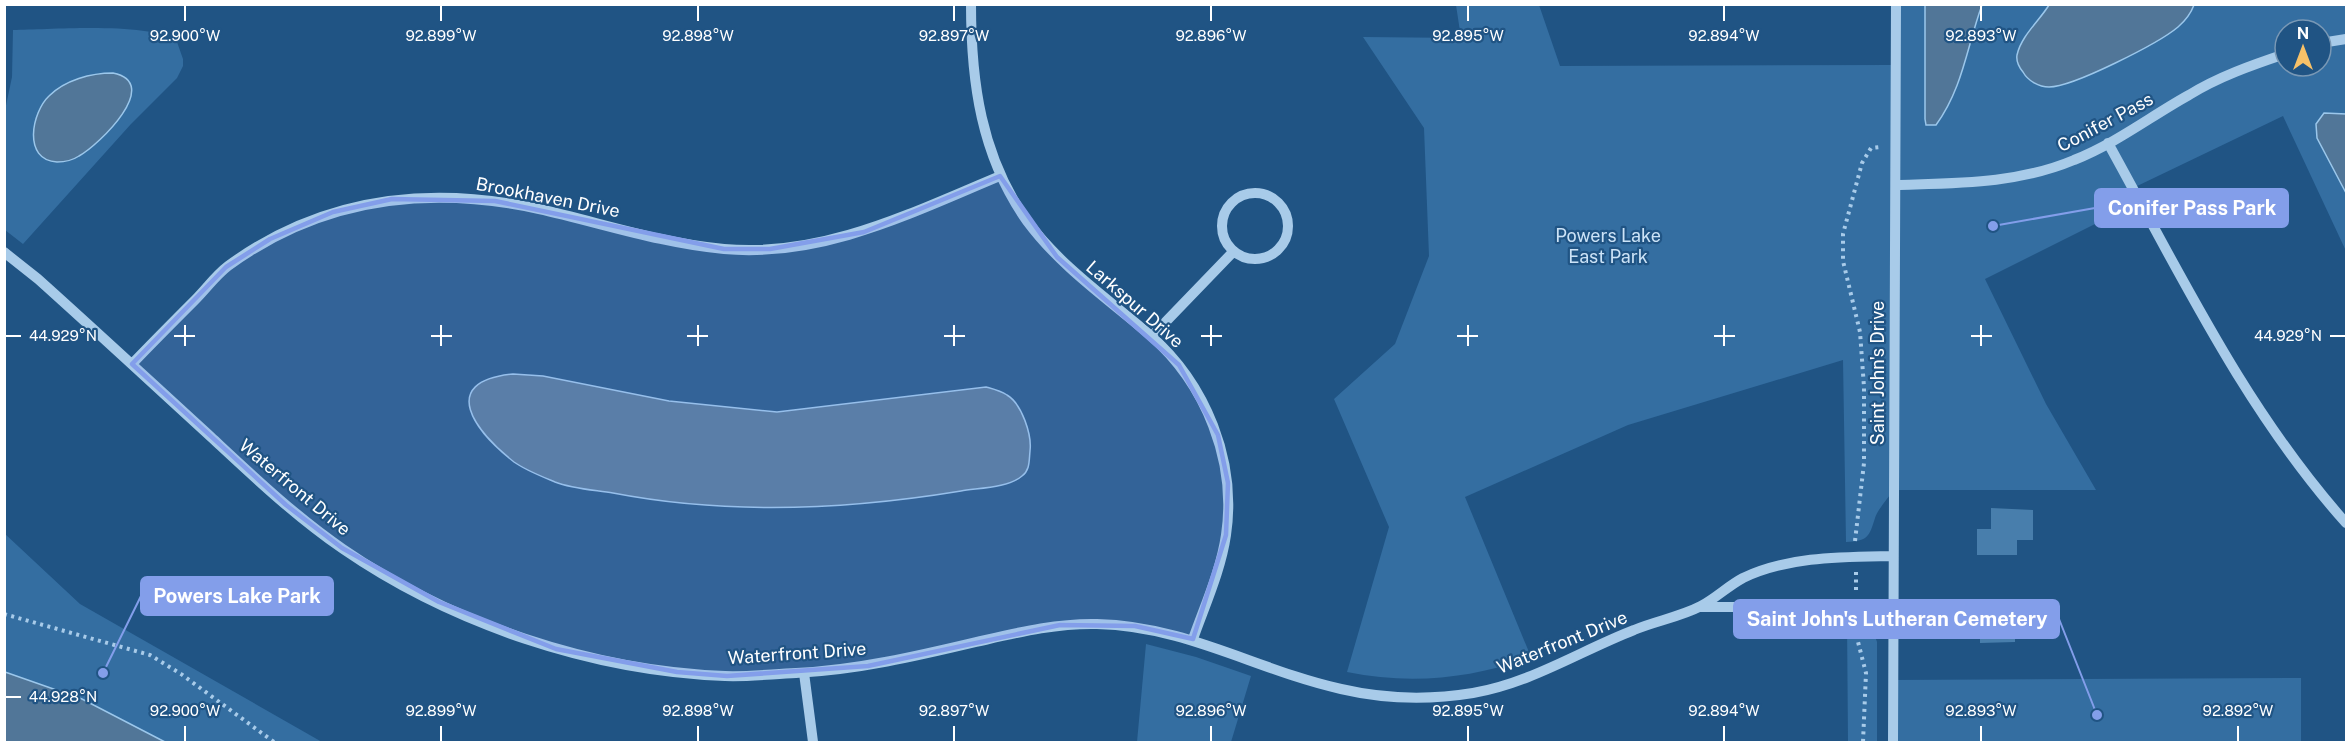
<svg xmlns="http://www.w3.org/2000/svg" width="2351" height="747" font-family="'Public Sans',sans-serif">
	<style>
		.green { fill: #346ea1; fill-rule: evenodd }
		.water { fill: #517698; stroke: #9bc7eb; stroke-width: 1.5 }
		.building { fill: #487eac }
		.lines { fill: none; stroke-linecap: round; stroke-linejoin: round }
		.path { stroke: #a8cbe9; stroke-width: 4; stroke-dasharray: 3 4.5; stroke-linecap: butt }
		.minor { stroke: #a8cbe9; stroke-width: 10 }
		.marked { fill: #839eea; fill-opacity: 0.2; stroke: #839eea; stroke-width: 4.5; stroke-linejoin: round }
		.ticks { fill: none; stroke: #fff; stroke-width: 2 }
		.labels { text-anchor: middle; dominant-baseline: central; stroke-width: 4.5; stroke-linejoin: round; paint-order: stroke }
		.street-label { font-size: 18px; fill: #fff; stroke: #205484 }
		.park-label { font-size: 18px; fill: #cce3f7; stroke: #205484 }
		.ticks-label { font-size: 15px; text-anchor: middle; fill: #fff; stroke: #205484; stroke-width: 4.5; stroke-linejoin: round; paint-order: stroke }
		.leader { fill: none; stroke: #839eea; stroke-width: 2 }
		.callout-dot { fill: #839eea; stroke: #205484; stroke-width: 2 }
		.callout { fill: #839eea; stroke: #839eea; stroke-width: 2 }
		.callout-label { font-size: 20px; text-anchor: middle; font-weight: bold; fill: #fff }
	</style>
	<rect width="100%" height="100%" fill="#205484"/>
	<!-- green -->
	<path class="green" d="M1456 5H1539L1560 66 1895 65 1896 5H2346V251L2283 116 2133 188 2139 202 1985 279 2046 404 2096 490H1894C1888 498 1878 509 1875 518 1869 537 1868 541 1846 542L1843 360 1628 425 1465 497 1531 657C1471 679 1410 685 1347 672L1389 527 1334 399 1395 344 1429 256 1424 128 1363 37 1461 38ZM2285 30H2321V66H2285Z
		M13 30C50 30 151 21 177 42L183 59V66L177 78 131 124 23 244 5 230 4 115 12 77ZM102 73 123 76C122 88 123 105 119 117 116 126 101 136 94 143 32 206 0 88 102 73Z
		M4 533 80 604 322 742H5Z
		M1847 619 1866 622 1873 630 1877 642V742H1848Z
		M1146 644 1196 657 1251 676 1231 742H1137Z
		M2301 678V742H1893L1892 680Z"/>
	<!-- water -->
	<path class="water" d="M1925 5H1982C1967 46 1963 88 1936 125H1926L1925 119Z
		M2049 5V4L2194 5C2191 13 2185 21 2178 27 2159 43 2073 87 2049 87 2039 87 2028 81 2023 72 2019 67 2016 61 2017 55 2021 36 2040 20 2049 5Z
		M113 73C163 83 99 145 79 156 73 160 65 162 57 162 22 160 32 112 49 96 65 80 91 73 113 73Z
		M2324 113 2346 114V193L2317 138 2316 124Z
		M513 374 543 376 669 401 777 412 986 387C993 389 1001 391 1007 395 1022 404 1032 435 1030 451 1029 461 1030 470 1022 476 1008 488 978 488 961 491 846 510 727 515 613 493 595 490 573 489 555 482 543 477 525 470 514 462 476 432 436 382 513 374Z
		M5 672 82 699 165 742H5Z"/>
	<!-- building -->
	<path class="building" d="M1991 508 2033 510V540H2017V555H1977V529H1991Z
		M1996 609 2052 611V633H2031V638H2015V642L1980 643V618H1996Z"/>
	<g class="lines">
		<!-- path -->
		<path class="path" d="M1855 541 1864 463V387L1860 332 1843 261V234L1862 163 1871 148 1880 147
			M1856 572V592
			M4 614 150 655 181 674 274 742
			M1857 620V638L1866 673 1863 742"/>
		<!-- minor -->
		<path class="minor" d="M971 4C971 82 981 156 1027 221 1061 267 1107 298 1150 335 1206 384 1237 461 1226 535 1221 570 1205 605 1193 639
			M2321 43 2346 39
			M2108 143C2181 275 2246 411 2346 523
			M1896 185C1957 183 2017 184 2074 160 2115 144 2151 116 2189 95 2218 77 2252 65 2285 54
			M1222 226a33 33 0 1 1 66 0a33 33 0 1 1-66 0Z
			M4 252 38 279C96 331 153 384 211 437 253 476 295 516 343 549 452 624 592 671 725 676 748 677 772 674 796 673 857 670 917 656 976 642 1016 633 1056 623 1097 624 1187 626 1256 670 1341 689 1384 699 1430 700 1473 693 1531 683 1580 651 1634 630 1655 621 1680 617 1701 606 1716 598 1728 586 1743 578 1789 556 1844 557 1893 556
			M1152 336 1233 252
			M132 364C153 342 174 321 195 300 206 289 216 275 228 266 321 198 428 185 539 209 598 222 663 244 724 249 822 258 911 213 1000 176
			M1700 607H1893
			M804 673 813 742
			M1893 742 1896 4"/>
	</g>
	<!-- marked area -->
	<path class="marked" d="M1000 176 1057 257 1179 365 1218 435 1228 483 1226 535 1193 639 1135 626 1060 625 868 666 727 676 677 672 556 649 439 602 342 548 286 505 132 364 226 267 270 239 333 212 392 199 495 201 724 249H770L864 232Z"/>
	<!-- ticks -->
	<path class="ticks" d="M185 6V21M441 6V21M698 6V21M954 6V21M1211 6V21M1468 6V21M1724 6V21M1981 6V21M185 325V346M441 325V346M698 325V346M954 325V346M1211 325V346M1468 325V346M1724 325V346M1981 325V346M6 336H21M174 336H195M431 336H452M687 336H708M944 336H965M1201 336H1222M1457 336H1478M1714 336H1735M1971 336H1992M2330 336H2345M6 697H21M185 726V741M441 726V741M698 726V741M954 726V741M1211 726V741M1468 726V741M1724 726V741M1981 726V741M2238 726V741"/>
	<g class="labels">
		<!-- street labels -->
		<g class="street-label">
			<text transform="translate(2105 122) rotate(-28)">Conifer Pass</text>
			<text transform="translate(548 197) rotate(11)">Brookhaven Drive</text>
			<text transform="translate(1135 304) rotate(41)">Larkspur Drive</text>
			<text transform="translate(1877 373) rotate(-90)">Saint John's Drive</text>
			<text transform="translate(295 487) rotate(40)">Waterfront Drive</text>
			<text transform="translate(1562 642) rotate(-22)">Waterfront Drive</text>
			<text transform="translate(797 653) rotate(-4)">Waterfront Drive</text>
		</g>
		<!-- park labels -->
		<g class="park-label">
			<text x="1608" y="235">Powers Lake<tspan x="1608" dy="21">East Park</tspan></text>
		</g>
	</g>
	<g class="ticks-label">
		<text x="185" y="41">92.900°W</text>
		<text x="441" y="41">92.899°W</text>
		<text x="698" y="41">92.898°W</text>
		<text x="954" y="41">92.897°W</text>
		<text x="1211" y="41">92.896°W</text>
		<text x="1468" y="41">92.895°W</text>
		<text x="1724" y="41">92.894°W</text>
		<text x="1981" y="41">92.893°W</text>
		<text x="63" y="341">44.929°N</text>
		<text x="2288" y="341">44.929°N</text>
		<text x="63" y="702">44.928°N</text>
		<text x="185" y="716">92.900°W</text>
		<text x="441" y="716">92.899°W</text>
		<text x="698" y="716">92.898°W</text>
		<text x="954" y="716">92.897°W</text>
		<text x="1211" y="716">92.896°W</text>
		<text x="1468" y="716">92.895°W</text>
		<text x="1724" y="716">92.894°W</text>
		<text x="1981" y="716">92.893°W</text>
		<text x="2238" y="716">92.892°W</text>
	</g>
	<!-- callouts -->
	<path class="leader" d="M1993 226L2095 208M103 673L141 596M2097 715L2059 619"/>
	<g class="callout-dot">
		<circle cx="1993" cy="226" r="6"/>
		<circle cx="103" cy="673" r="6"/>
		<circle cx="2097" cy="715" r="6"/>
	</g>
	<g class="callout">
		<rect x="2095" y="189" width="193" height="38" rx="6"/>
		<rect x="141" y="577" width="192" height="38" rx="6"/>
		<rect x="1734" y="600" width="325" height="38" rx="6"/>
	</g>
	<g class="callout-label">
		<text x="2192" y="215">Conifer Pass Park</text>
		<text x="237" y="603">Powers Lake Park</text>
		<text x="1897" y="626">Saint John's Lutheran Cemetery</text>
	</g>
	<!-- border -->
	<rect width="2351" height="747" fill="none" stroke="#ffffff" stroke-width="12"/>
	<!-- north arrow -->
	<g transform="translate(2303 48)"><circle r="28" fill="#205484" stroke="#7998b5" stroke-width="1.5"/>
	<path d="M0-4.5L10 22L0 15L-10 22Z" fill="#f7c168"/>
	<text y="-9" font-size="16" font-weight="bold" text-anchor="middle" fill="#ffffff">N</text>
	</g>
</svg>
